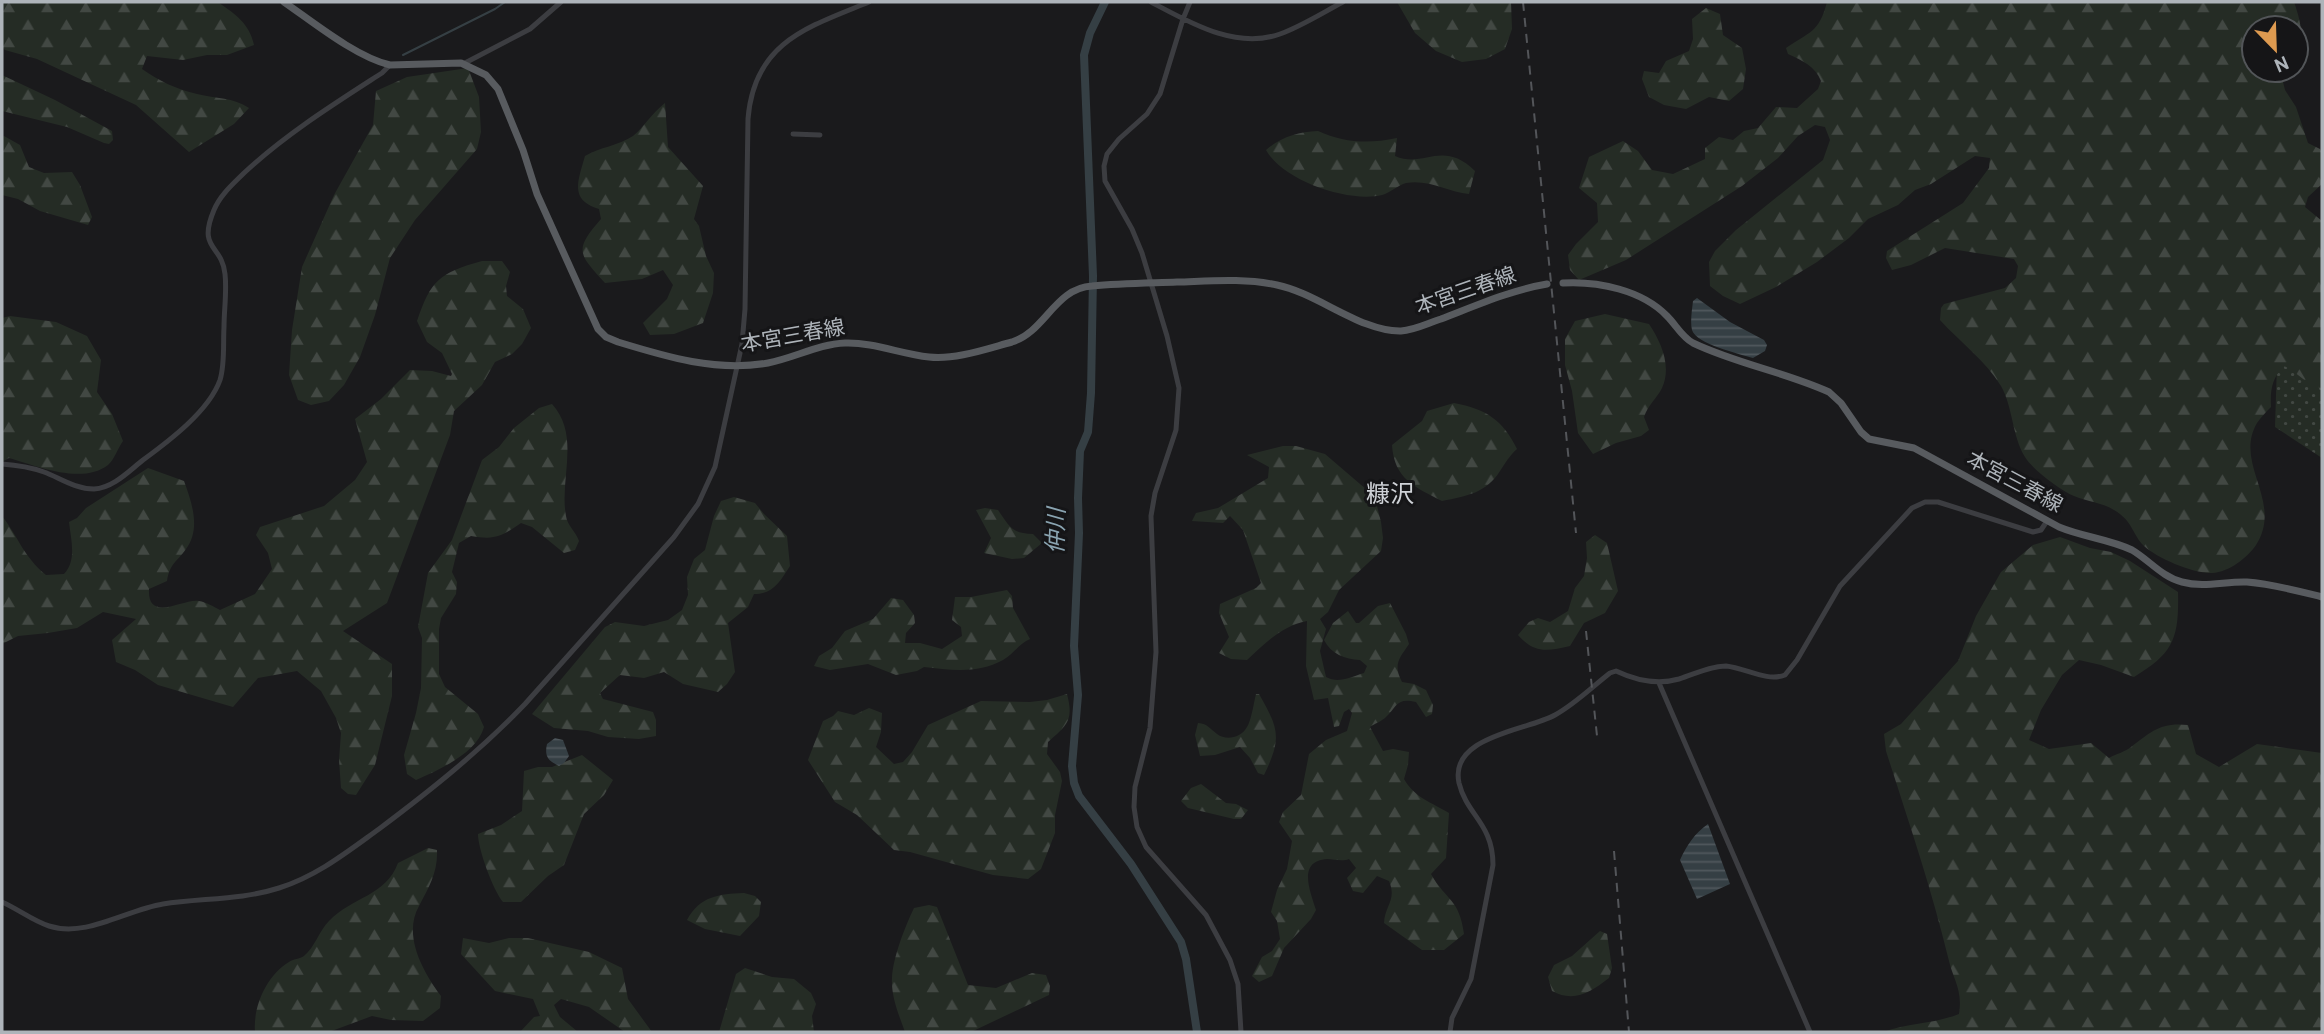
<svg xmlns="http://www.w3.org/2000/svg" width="2324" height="1034" font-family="Overpass,'Noto Sans JP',sans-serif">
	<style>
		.grass { fill: url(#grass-dots) }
		.forest { fill: url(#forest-firs) }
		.water { fill: url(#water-rules) }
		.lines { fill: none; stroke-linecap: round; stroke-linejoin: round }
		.stream { stroke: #353f44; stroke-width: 2 }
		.river { stroke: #353f44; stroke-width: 8 }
		.tertiary { stroke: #3c3d41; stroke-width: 5 }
		.primary { stroke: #585b5f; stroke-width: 7 }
		.rail { stroke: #535559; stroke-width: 2; stroke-dasharray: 9 7; stroke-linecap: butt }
		.labels { text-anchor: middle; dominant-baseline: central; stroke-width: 6; stroke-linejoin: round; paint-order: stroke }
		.street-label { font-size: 21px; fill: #aeb4ba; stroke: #151517 }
		.water-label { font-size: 23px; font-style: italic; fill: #8aa4b1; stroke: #151517 }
		.quarter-label { font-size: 24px; fill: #cfd2d7; stroke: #151517 }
	</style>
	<defs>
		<pattern id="grass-dots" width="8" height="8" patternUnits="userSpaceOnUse" patternTransform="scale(1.75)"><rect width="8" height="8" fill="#252c25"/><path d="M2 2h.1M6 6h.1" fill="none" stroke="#424843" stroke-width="1.8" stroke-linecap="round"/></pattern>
		<pattern id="forest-firs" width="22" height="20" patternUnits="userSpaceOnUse" patternTransform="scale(1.75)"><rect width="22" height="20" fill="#252c25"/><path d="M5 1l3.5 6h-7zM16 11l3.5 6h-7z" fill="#424843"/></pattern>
		<pattern id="water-rules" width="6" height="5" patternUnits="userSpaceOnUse" patternTransform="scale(1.75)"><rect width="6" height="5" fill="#353f44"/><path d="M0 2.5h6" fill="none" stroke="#50585d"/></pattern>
	</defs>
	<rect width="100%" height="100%" fill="#1a1a1c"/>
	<!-- grass -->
	<path class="grass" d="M2277 363 2322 375V458L2275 427Z"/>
	<!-- forest -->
	<path class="forest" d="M2 2H218C236 15 249 23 254 45L227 55H207L183 60 147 56 142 69C159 81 176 89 197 94 216 99 233 97 249 108L234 124 189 152 136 105 37 59 5 50 2 47Z
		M1397 2H1511L1512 29 1505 49 1486 59 1462 62 1436 51 1415 33Z
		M1827 2H2294C2301 22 2305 39 2296 59V28H2254V70H2290L2282 78 2285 90 2296 107 2308 143 2320 149 2322 153V184L2308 197 2305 207 2322 221V388C2307 386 2298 372 2284 366 2272 378 2270 390 2271 407 2266 412 2261 417 2257 423 2233 464 2284 501 2256 545 2247 558 2229 572 2212 573 2194 574 2157 558 2144 546 2132 534 2133 521 2114 510 2101 502 2088 502 2074 496 2060 490 2033 470 2025 457 2012 436 2013 407 2001 386 1986 361 1960 342 1940 320L1941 308 1944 304 2005 288 2016 278 2018 266 2014 259 1945 248 1911 265 1892 270 1886 258 1887 251 1963 203 1989 168 1990 158 1975 156 1931 184 1915 190 1898 205 1868 219 1849 238 1817 262 1776 287 1740 304 1723 296 1710 286 1709 262 1715 251 1736 230 1823 160 1830 140 1825 127 1815 125 1798 136 1778 158 1742 186 1626 260 1579 280 1570 270 1568 255 1576 244 1598 222 1597 203 1579 188 1589 157 1623 141 1638 151 1652 170 1673 174 1705 159V148L1719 137 1733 140 1744 131 1758 128 1776 107 1797 108 1818 89 1821 81C1815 66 1803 61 1788 54L1786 48C1809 32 1819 33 1827 2Z
		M1706 8 1720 14 1723 35 1742 48 1746 69 1743 89 1729 101 1709 97 1686 109 1664 105 1649 97 1642 79 1644 71 1659 73 1666 61 1689 51 1693 39 1692 19Z
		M468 68 479 97 481 132 477 149 415 220 390 258 375 315 360 357 344 385 329 401 311 405 298 400 289 375 292 330 302 267 334 195 373 125 376 91 407 77Z
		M2 75 55 100 112 131 113 140 109 144 104 143 67 127 2 111Z
		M665 103 668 147 703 186 694 219 699 226 706 256 714 273 713 293 703 323 674 334 650 335 643 323 667 299 673 285 663 270 642 279 605 283C579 254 573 251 601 219L599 209C569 200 578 181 585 156 600 147 618 146 633 136 643 128 652 113 665 103Z
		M1318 131C1344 143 1369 144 1397 138L1395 156C1424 169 1442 139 1475 171L1469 194C1448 192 1429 179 1406 183 1398 185 1390 193 1382 195 1349 203 1283 181 1266 150 1281 137 1298 132 1318 131Z
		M4 136 20 145 29 167 44 173 72 172 80 185 92 217 88 225 40 211 18 199 2 195V137Z
		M482 261H502L510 272 506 286 507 296 523 309 531 328 522 344 512 354 495 362 482 385 454 411 450 435 387 603 343 631 392 664V696L375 765 356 795 348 794 341 788 339 760 341 733 336 718 321 691 297 671 258 678 233 707 158 685 135 670 116 662 112 640 136 619 103 612 77 628 48 633 18 636 2 644V516C19 538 23 556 46 575L64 574C77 560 71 540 69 522L77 518 86 508 148 468 184 481C192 503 201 529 186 549 176 563 170 563 167 581L149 589C147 624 184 598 199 601 206 602 214 607 220 610L255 594 272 569 268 553 256 535 260 527 324 506 355 480 367 462 355 419 381 399 410 370 432 371 451 376 452 374 442 353 427 342 417 321C431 280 439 273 482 261Z
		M1605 314 1649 324C1661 342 1672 366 1662 388 1657 398 1648 405 1644 417L1649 430 1641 436 1616 443 1593 454 1578 433 1572 391 1565 365V339L1575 321Z
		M10 316 56 322 87 336 101 360 97 392 112 414 123 441C118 448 114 460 108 465 82 485 37 466 9 458L2 462V318Z
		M1454 403C1486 409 1503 420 1517 449 1509 456 1506 462 1500 471 1486 493 1467 496 1442 501 1415 487 1394 479 1392 445L1422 421 1427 411Z
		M552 404C581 436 559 479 566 516 567 525 576 532 579 541L575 550 564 553 532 527 521 523C501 537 495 540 471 536L459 543 452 572 457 582 456 594 441 618 439 629V674L445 687 478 714 484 727C477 753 439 770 416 780L407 774 404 755 416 713 421 688 422 638 418 627 428 573 452 540 482 460 499 447 514 428 539 408Z
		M1283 446H1296L1325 454 1367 490 1377 506 1381 522 1383 538 1381 551 1339 590 1328 612 1320 619 1326 629 1320 651 1326 677C1338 684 1351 677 1364 673L1367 666 1360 660C1345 659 1331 654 1324 640L1333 623 1348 611 1356 623H1359L1378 606 1390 603 1406 634 1409 644C1399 659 1393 664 1402 682L1414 684 1426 690 1433 705 1432 714 1426 717 1416 702C1396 697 1397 707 1386 717 1382 721 1374 724 1370 727L1383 751 1393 749 1409 752 1408 765 1404 779C1415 798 1431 802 1449 813L1446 858 1431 874C1447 902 1459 898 1464 934L1444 950H1422L1384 923C1385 905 1397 900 1389 881L1377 876 1363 893 1353 891 1347 878 1356 868 1349 859C1341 862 1335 859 1327 859 1297 861 1310 891 1316 910L1311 919 1284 948 1272 976 1259 982 1252 976 1262 957 1272 951 1280 939 1277 921 1271 912 1277 890 1287 869 1292 841 1279 822 1283 812 1301 795 1309 754 1326 740 1347 731 1352 713 1349 709 1344 712 1339 726 1334 727 1328 698 1314 700 1306 666 1307 621C1282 626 1265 643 1247 660L1231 659 1219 653 1229 637 1219 613 1220 604 1256 588 1261 583 1243 530 1230 516 1223 523 1192 521 1196 513 1218 508 1268 478 1269 467 1247 455Z
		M734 497 755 503 764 514 787 536 790 566C780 581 774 594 754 594L748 607 728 623 735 672 727 684 718 692 683 684 664 672 644 678 620 675 600 693 603 699 653 712 656 720V736L639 739 608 737 588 731 554 728 532 714 605 627 615 622 644 626 668 620 682 610 688 595 687 577 694 559 705 550 714 516 721 501Z
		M985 508 998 510C1009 526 1012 534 1033 534L1042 543 1024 558 1012 559 984 553 991 538 976 510Z
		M1595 535 1607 543 1618 591 1605 613 1584 623 1570 646C1547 651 1535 654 1518 635L1529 622 1538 618 1550 622 1568 611 1575 588 1584 576 1587 558 1586 542Z
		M2060 537 2090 548 2111 552 2130 561 2178 592C2179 638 2174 653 2134 677L2101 665 2079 660 2062 675 2041 710 2029 740 2049 749 2091 743 2109 758C2116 754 2125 752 2131 747 2151 732 2160 722 2188 725L2196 754 2219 767 2257 744 2322 753V1032H1883C1908 1023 1934 1024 1959 1014 1963 989 1953 980 1948 957 1931 887 1908 820 1886 751L1884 734 1901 724 1958 661 1976 616 2001 572 2033 545Z
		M1007 590 1012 596 1013 608 1030 639C1019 644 1013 654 1003 660 978 674 951 670 924 667L917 671 896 675 868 664 830 670 814 666 819 656 832 648 845 631 873 619 891 598 903 600 914 615 915 623 906 633 905 643H920L942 649 962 636 961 627 952 620 955 597H971Z
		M1067 694C1074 721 1067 725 1048 742L1047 754 1060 772 1062 781 1055 815V833L1041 869 1028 879 993 875 910 852 894 850 857 815 835 802 808 760 823 721 833 716 838 711 854 715 869 708 882 713 881 732 876 747 894 764 903 762 912 752 928 725 981 701 1030 702 1047 700Z
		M1256 694H1259C1279 729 1282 738 1264 775L1258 773 1250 758 1240 747 1215 755 1200 756 1195 735 1198 723C1208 724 1209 728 1217 734 1226 741 1241 738 1247 727 1251 722 1254 702 1256 694Z
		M582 755 613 780 604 795 584 814 564 865 548 876 521 902H503C493 890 478 849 478 834L501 825 522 811 524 771 538 767H552Z
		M1201 784 1226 803 1236 804 1248 810 1241 819H1234L1188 808 1181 801 1191 788Z
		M428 848 437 850C438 872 429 887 419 906 402 936 424 973 441 996L440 1008 423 1021 391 1020 372 1016 329 1032H255C253 1007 266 976 289 962 293 959 300 959 304 956 315 947 319 931 329 921 352 897 386 896 398 863Z
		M744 893 755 896 761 902 759 916 740 936 705 929 687 920C700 896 719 894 744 893Z
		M929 905 937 907 968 985 996 988 1032 973 1046 975 1050 986 1049 995 971 1032H905C899 1015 891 997 892 978 893 957 905 927 914 908Z
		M1600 931 1607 934 1612 968 1609 978C1591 992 1574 1003 1552 991L1548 977 1554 965 1572 956Z
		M463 938 489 943 509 938H528L589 952 622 968 628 999 652 1032H625L589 1007 561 999 554 1005 560 1017 578 1032H520L534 1017 540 1016 533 999 495 991 461 954Z
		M745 968 772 977 794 979 811 993 816 1004 812 1016 814 1032H719L736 974Z"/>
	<!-- water -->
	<path class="water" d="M1697 298 1730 322 1764 340 1767 345 1765 351 1753 358C1740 354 1696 344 1692 330 1690 322 1692 310 1693 301Z
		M555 738 563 740 569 756 564 763 559 766C549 761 544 757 547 744Z
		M1708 824 1730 884 1697 899 1680 860C1687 845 1694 834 1708 824Z"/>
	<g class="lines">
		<!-- stream -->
		<path class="stream" d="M403 55 495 9 505 2"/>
		<!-- river -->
		<path class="river" d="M1105 2 1090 33 1084 55 1093 276 1091 393 1088 432 1080 451 1078 498 1079 533 1074 646 1078 695 1072 766 1074 783 1079 796 1131 864 1181 942 1186 959 1197 1032"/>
		<!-- tertiary -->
		<path class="tertiary" d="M1151 2C1189 22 1235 50 1280 34 1302 26 1322 13 1343 2
			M1190 2 1183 19 1160 94 1147 114 1119 139 1107 154 1104 166 1105 181 1132 229 1142 253 1167 336 1179 388 1176 430 1155 493 1151 516 1156 652 1150 728 1135 787 1134 807 1137 827 1146 847 1206 915 1230 960 1238 984 1241 1032
			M463 64 530 29 561 2
			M793 134 820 135
			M2 464C16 465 30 467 44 472 60 478 75 489 94 489 113 488 129 471 143 460 169 441 209 411 220 380 225 364 223 344 224 327 224 310 227 291 225 274 222 244 197 250 214 210 220 195 233 184 244 173 286 134 334 104 382 73L390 65
			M1659 683 1810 1032
			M2 902C18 909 33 921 49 926 86 938 126 910 163 904 201 898 242 900 279 888 317 876 347 852 379 829 431 790 480 751 525 704L674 537 698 504 715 467 742 344 745 309 748 119C754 42 808 27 869 2
			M1450 1032 1452 1018 1471 979 1493 865C1493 823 1467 816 1459 783 1449 736 1526 731 1555 715 1575 704 1592 687 1610 673L1616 671C1635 680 1658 685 1679 679 1695 674 1710 666 1726 666 1746 668 1766 682 1785 675L1797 660 1840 586 1912 508 1925 502H1938L2033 532 2041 530 2047 521"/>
		<!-- primary -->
		<path class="primary" d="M284 2C313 22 356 57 390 65L461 63 486 75 498 89 523 150 537 194 598 329 606 337 618 342C667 357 716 372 768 363 794 358 819 344 845 343 873 342 901 354 929 357 955 360 986 349 1012 342 1045 332 1055 288 1092 286 1120 283 1149 283 1177 282 1211 281 1244 278 1277 285 1317 293 1361 332 1401 331 1415 330 1428 323 1441 319 1475 306 1511 290 1547 284
			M1563 283C1598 281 1642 290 1667 316 1676 325 1682 337 1693 343 1737 364 1785 372 1829 392L1841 403 1861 432 1869 439 1914 448 2059 527C2083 537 2109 539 2132 550 2149 560 2162 577 2182 582 2204 588 2226 581 2247 582 2273 584 2298 591 2322 597"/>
		<!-- rail -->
		<path class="rail" d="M1523 2 1576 533
			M1586 631 1597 736
			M1614 851 1629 1032"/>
	</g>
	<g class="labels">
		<!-- street labels -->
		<g class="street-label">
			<text transform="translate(1466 292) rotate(-19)">本宮三春線</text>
			<text transform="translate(793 337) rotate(-10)">本宮三春線</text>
			<text transform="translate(2014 483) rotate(28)">本宮三春線</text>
		</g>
		<!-- water labels -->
		<g class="water-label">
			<text transform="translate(1058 531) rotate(-88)">仲川</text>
		</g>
		<!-- quarter labels -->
		<g class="quarter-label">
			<text x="1390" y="496">糠沢</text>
		</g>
	</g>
	<!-- border -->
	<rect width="2324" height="1034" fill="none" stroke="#aeb4ba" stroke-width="7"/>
	<!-- north arrow -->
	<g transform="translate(2275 49) rotate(157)"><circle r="33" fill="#151517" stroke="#525558" stroke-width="2"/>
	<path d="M0-5L12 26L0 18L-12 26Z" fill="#de9a50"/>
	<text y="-10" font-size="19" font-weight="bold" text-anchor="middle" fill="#aeb4ba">N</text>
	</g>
</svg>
